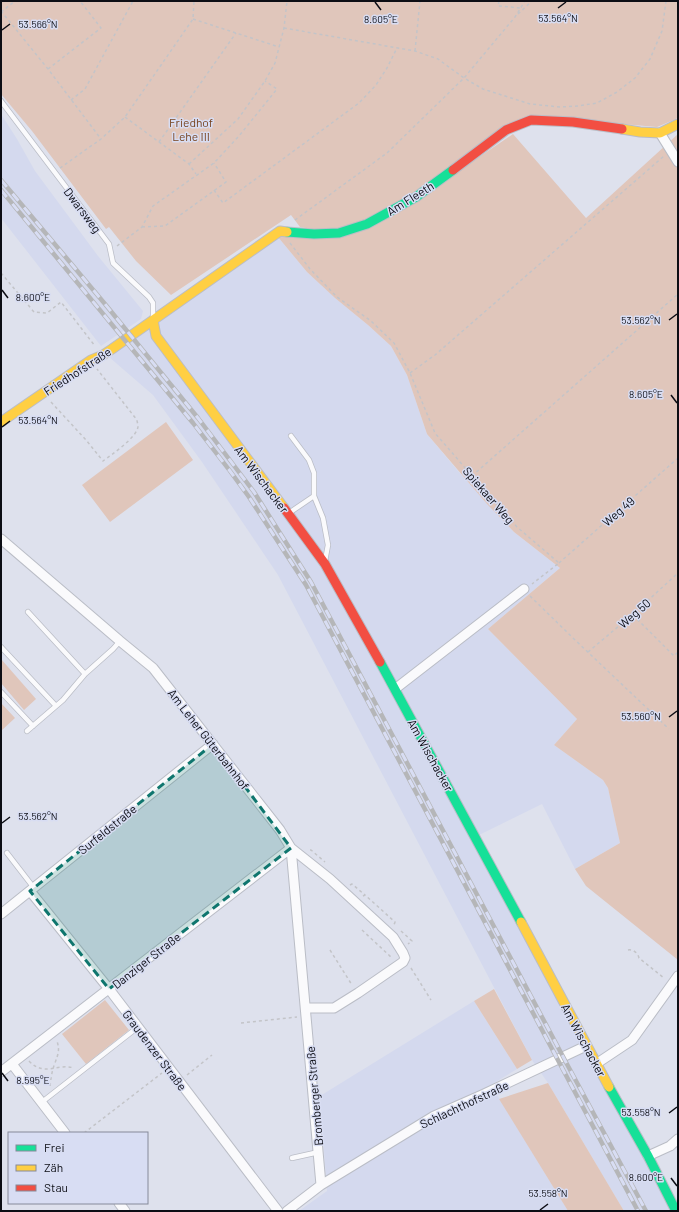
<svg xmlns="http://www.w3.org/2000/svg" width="679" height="1212" font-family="Barlow,sans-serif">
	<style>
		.built { fill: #d4d9ee }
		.green { fill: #e0c6bb }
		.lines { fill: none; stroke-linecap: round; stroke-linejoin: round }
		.lane-casing { stroke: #babdc6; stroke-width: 6 }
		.street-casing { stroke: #babdc6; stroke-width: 11 }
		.fast-casing { stroke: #babdc6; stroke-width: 11 }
		.slow-casing { stroke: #babdc6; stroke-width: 11 }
		.jam-casing { stroke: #babdc6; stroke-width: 11 }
		.path { stroke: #c3c4c8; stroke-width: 1.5; stroke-dasharray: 3 3; stroke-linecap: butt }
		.lane { stroke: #fafafc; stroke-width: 4.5 }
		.street { stroke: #fafafc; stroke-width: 9 }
		.fast { stroke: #16e098; stroke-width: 9 }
		.slow { stroke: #ffcf43; stroke-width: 9 }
		.jam { stroke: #f24e42; stroke-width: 9 }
		.rail-casing { stroke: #b5b6b8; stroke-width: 4.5 }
		.rail { stroke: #d8ddf3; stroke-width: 3; stroke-dasharray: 9; stroke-linecap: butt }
		.marked { fill: #0f766e; fill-opacity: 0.2; stroke: #0f766e; stroke-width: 3; stroke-dasharray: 8 5; stroke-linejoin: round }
		.ticks { fill: none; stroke: #0c0d14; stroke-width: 1.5 }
		.labels { text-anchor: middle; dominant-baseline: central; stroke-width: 3; stroke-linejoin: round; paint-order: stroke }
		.park-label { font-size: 12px; fill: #77431f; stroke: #d8ddf3 }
		.street-label { font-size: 12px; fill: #0c0d14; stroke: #d8ddf3 }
		.ticks-label { font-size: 10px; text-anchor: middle; fill: #0c0d14; stroke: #d8ddf3; stroke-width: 3; stroke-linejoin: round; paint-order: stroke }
	</style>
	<rect width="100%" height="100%" fill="#dee1ed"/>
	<!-- built -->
	<path class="built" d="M1 114 17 139 35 171 98 256 143 311 141 319 101 346 1 218Z
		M278 237 307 272 335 298 368 325 391 346 407 375 427 434 458 471 514 532 560 568 488 629 577 719 554 745 603 780 608 788 620 843 575 869 542 804 473 838 671 1211H624L548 1083 532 1060 278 575 202 462 153 395 109 357Z
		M474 1001 517 1069 491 1085 568 1211H299L327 1191 320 1096Z"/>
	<!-- green -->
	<path class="green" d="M1 1H678V117L676 119 657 127 530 116 414 194 366 220 344 228 318 230 300 227 291 215 171 295 136 261 109 227 106 229 32 131 1 94Z
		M513 134 586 218 678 134V960L586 886 575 869 620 843 608 788 603 780 554 745 577 719 488 629 560 568 514 532 487 504 427 434 407 375 391 346 368 325 335 298 307 272 278 237H312L416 200Z
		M166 422 193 460 110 522 82 485Z
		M1 659 36 699 24 710 1 683Z
		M1 703 15 718 1 731Z
		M494 989 532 1060 517 1069 474 1001Z
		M105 1000 129 1030 86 1064 62 1034Z
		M548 1083 624 1211H568L499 1099Z"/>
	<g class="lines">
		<defs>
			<path id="lane" d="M1 101 109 244 113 263 149 297 153 303V318
				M291 436 309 460 314 473V496L323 518 328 545 325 561
				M289 513 314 496
				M28 612 85 674
				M1 647 56 706
				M1 692 33 726
				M27 731 63 700 85 674 113 649 120 641
				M7 853 34 888
				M42 1102 138 1027
				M292 1158 319 1152"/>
			<path id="street" d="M660 133 678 162
				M1 539 120 641 153 668 280 830 291 848 330 879 393 937 403 953 405 958 403 962 358 993 334 1008H306
				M395 689 524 589
				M291 848 321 1185
				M30 891 109 989 278 1211
				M1 914 213 744
				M12 1064 65 1133
				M596 1064 632 1040 678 976
				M1 1072 291 848
				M648 1156 670 1146 678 1139
				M119 1203 125 1211
				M287 1211 321 1185 434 1116 484 1094 586 1046"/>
			<path id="fast" d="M287 232 314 234 339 233 367 224 416 197 453 170
				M380 662 521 922
				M609 1087 648 1156 676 1211"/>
			<path id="slow" d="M622 129 640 132 660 133 678 124
				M153 320 156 336 284 508
				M1 422 91 360 103 355 112 349 280 231 287 232
				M521 922 609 1087"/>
			<path id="jam" d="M453 170 506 130 531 120 573 122 622 129
				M284 508 325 564 380 662"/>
		</defs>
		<!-- lane casing -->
		<use href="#lane" class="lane-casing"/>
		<!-- street casing -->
		<use href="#street" class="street-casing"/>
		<!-- fast casing -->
		<use href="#fast" class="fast-casing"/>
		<!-- slow casing -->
		<use href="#slow" class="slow-casing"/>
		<!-- jam casing -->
		<use href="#jam" class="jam-casing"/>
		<!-- path -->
		<path class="path" d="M499 1 498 6 521 8
			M1 11 48 69 101 139
			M1 12 15 1
			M518 14 532 1
			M193 19 279 47
			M284 28 415 51 438 59 464 78 483 89 530 104 560 107 578 106 597 103 617 92 635 78 650 59 662 31 666 1
			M415 51 420 1
			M48 69 101 28 80 1
			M71 100 85 89 133 1
			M125 117 189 164 196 174
			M159 142 236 33
			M189 164 238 119 265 81 275 63 284 28 287 1
			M60 168 101 139 125 117 193 19 194 1
			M214 190 223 203 359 103 376 85 387 68 397 48
			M295 220 387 153 464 78 515 17 525 1
			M142 227 165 226 226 182 214 163
			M290 243 310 269 337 297 371 321 394 343 410 373 435 433 492 499 517 527 559 563 532 584
			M117 246 142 227 153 206 214 163 239 136 277 89 265 81
			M1 273 34 312 47 313 61 302 95 346
			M410 373 435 355 664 156
			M51 402 86 440 103 461C111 455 138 437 138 426 138 424 137 422 137 420L97 369
			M472 476 678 294
			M559 563 678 458
			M530 596 573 638 669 729
			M633 615 674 656 678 652
			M588 652 632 615 678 573
			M310 850H311L325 862
			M350 885 352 884 365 895
			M363 896 365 895 395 922 394 925
			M362 930 392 958
			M401 931 412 941 408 944
			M330 950 352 985
			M628 950C633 949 638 953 639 958L664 978
			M411 968 431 1000
			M241 1023 297 1017
			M29 1061C44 1077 57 1063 74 1068
			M187 1075 212 1055
			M50 1086C51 1078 52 1070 55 1063 58 1054 60 1051 57 1041
			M84 1133 162 1073"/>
		<!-- lane -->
		<use href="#lane" class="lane"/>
		<!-- street -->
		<use href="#street" class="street"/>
		<!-- fast -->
		<use href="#fast" class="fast"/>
		<!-- slow -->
		<use href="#slow" class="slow"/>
		<!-- jam -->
		<use href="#jam" class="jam"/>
		<defs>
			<path id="rail" d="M1 180 105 304 198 418 254 492 311 582 568 1066 646 1211
				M1 190 193 423 230 471 249 497 306 585 638 1211"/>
		</defs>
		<!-- rail casing -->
		<use href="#rail" class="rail-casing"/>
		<!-- rail -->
		<use href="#rail" class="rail"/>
	</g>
	<!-- marked area -->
	<path class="marked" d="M213 744 291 848 109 989 30 891Z"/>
	<!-- ticks -->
	<path class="ticks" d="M375 2 381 10M558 8 566 2M2 30 10 24M2 290 8 298M669 320 677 314M671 395 677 403M2 427 10 421M669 717 677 711M2 823 10 817M2 1073 8 1081M669 1113 677 1107M671 1178 677 1186M540 1210 548 1204"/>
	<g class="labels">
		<!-- park labels -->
		<g class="park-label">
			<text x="191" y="122">Friedhof<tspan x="191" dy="14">Lehe III</tspan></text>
		</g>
		<!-- street labels -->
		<g class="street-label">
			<text transform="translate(410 198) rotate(-32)">Am Fleeth</text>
			<text transform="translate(83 210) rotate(53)">Dwarsweg</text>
			<text transform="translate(77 371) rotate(-33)">Friedhofstraße</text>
			<text transform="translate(262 479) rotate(53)">Am Wischacker</text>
			<text transform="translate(489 495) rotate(49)">Spiekaer Weg</text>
			<text transform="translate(618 511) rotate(-41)">Weg 49</text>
			<text transform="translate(634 613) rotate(-41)">Weg 50</text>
			<text transform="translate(209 739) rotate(52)">Am Leher Güterbahnhof</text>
			<text transform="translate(431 755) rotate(61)">Am Wischacker</text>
			<text transform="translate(107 829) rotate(-39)">Surfeldstraße</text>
			<text transform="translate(146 960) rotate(-38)">Danziger Straße</text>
			<text transform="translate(584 1040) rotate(62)">Am Wischacker</text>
			<text transform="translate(155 1050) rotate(53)">Graudenzer Straße</text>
			<text transform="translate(314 1096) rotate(-95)">Bromberger Straße</text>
			<text transform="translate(464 1104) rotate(-25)">Schlachthofstraße</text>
		</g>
	</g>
	<g class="ticks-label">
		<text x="558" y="22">53.564°N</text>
		<text x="381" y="23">8.605°E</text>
		<text x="38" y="28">53.566°N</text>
		<text x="33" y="301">8.600°E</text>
		<text x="641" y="324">53.562°N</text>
		<text x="646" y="398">8.605°E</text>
		<text x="38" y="424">53.564°N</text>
		<text x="641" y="720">53.560°N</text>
		<text x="38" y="820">53.562°N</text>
		<text x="33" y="1084">8.595°E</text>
		<text x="641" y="1116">53.558°N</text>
		<text x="646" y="1181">8.600°E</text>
		<text x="548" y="1197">53.558°N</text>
	</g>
	<!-- border -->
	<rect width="679" height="1212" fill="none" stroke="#0c0d14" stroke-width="4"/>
	<!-- legend -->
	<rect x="8" y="1132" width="140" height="72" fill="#d8ddf3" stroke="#868a9a"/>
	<rect x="16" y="1145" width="20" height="6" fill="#16e098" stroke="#868a9a"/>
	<text x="44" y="1152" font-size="12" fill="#0c0d14">Frei</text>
	<rect x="16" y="1165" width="20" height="6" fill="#ffcf43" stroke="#868a9a"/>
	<text x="44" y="1172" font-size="12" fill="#0c0d14">Zäh</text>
	<rect x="16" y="1185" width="20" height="6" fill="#f24e42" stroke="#868a9a"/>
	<text x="44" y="1192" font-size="12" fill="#0c0d14">Stau</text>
</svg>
